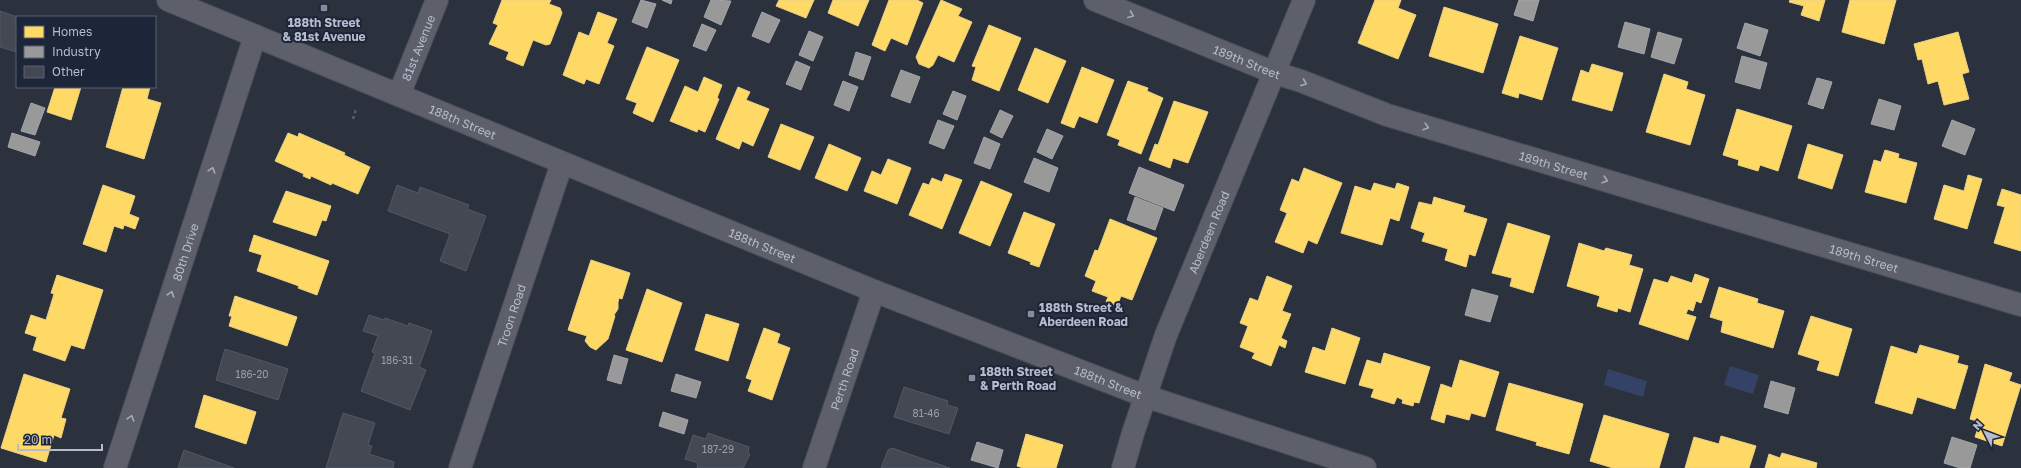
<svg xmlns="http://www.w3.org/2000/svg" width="2021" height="468" font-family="'Golos Text',sans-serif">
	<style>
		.water { fill: #344267 }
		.homes { fill: #ffd966; stroke: #e9d085 }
		.industry { fill: #999; stroke: #a2a4a9 }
		.building { fill: #434852; stroke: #535964 }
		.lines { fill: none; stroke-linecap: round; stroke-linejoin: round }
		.minor-casing { stroke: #484c56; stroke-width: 24 }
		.path { stroke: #5a5e67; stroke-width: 2.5; stroke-dasharray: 3 3; stroke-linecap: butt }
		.minor { stroke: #5d606a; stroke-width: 22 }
		.oneway { stroke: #a4aab9 }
		.poi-dot { fill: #858b9b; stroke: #1d2539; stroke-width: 1.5 }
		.labels { text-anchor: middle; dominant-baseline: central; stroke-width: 4; stroke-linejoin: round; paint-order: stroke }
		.number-label { font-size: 10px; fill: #999fae }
		.poi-label { font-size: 12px; font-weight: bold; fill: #b6bccd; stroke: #1d2539; text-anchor: start }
		.street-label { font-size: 12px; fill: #b6bccd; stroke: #1d2539 }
	</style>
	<rect width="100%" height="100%" fill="#2b313d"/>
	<!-- water -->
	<path class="water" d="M1730 366 1759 375 1753 394 1724 385Z
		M1608 369 1647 381 1643 397 1604 385Z"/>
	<!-- homes -->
	<path class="homes" d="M502 0H551L549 4 560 8 562 13 550 44 546 45 533 40 523 66 506 59 509 52 489 44 498 25 493 23Z
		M779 0H814L806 18 776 6Z
		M833 0H869L858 26 828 13Z
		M889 0H917L923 3 907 45 891 38 885 51 872 45Z
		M941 0 962 9 958 16 972 22 954 62 938 55 933 65 929 68 919 64 916 57Z
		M1375 0H1401L1398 8 1416 15 1398 59 1358 43Z
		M1790 0H1825L1819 21 1801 15 1804 6 1789 2Z
		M1850 0H1896L1884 44 1842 32Z
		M1444 7 1498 24 1483 73 1429 56Z
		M598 12 617 19 607 43 614 46 599 84 586 79 584 84 563 75 579 32 589 36Z
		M989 25 1021 38 999 91 972 80 976 67 972 66Z
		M1958 32 1969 72 1962 74 1969 99 1944 105 1938 81 1928 84 1922 59 1918 60 1914 44Z
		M1520 36 1558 48 1542 100 1519 93 1518 98 1502 93Z
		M647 47 679 60 653 122 633 113 637 103 626 99Z
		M1035 48 1066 61 1048 103 1018 90Z
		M1592 64 1623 73 1612 111 1572 100 1581 70 1589 73Z
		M1082 67 1114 80 1097 123 1079 116 1074 128 1061 123Z
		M1664 74 1688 82 1686 89 1705 95 1690 145 1646 132Z
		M704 77 722 85 717 98 719 99 705 132 698 129 697 132 670 121 685 86 698 92Z
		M1128 81 1148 88 1147 91 1163 98 1141 154 1118 145 1120 140 1107 135Z
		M55 87H81L71 120 47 112Z
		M123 87H150L147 99 161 103 144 159 106 147Z
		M738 87 750 92 746 100 769 109 753 146 742 141 739 149 716 139Z
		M1174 101 1208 112 1188 163 1173 158 1170 168 1149 160 1155 144 1158 145Z
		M1737 109 1792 126 1778 171 1760 165 1758 171 1738 165 1739 160 1723 155Z
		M781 124 814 137 800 170 768 157Z
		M288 133 298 137 299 133 345 153 344 155 370 167 358 194 332 183 331 185 311 176 310 179 303 176 304 174 275 161Z
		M829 144 861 158 847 191 815 178Z
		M1808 144 1843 155 1832 189 1798 178Z
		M1885 150 1899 154 1898 158 1917 163 1906 203 1865 192 1874 160 1881 162Z
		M888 159 911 168 897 204 864 191 872 171 881 175Z
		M1304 168 1342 183 1317 244 1308 240 1303 253 1275 242 1287 213 1280 210 1292 179 1299 182Z
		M945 174 962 180 942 229 909 215 923 183 929 185 932 178 942 182Z
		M1968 175 1982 179 1967 229 1934 219 1944 185 1964 191Z
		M981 181 1012 194 990 246 959 233Z
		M1374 183 1395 189 1397 183 1409 187 1399 221 1390 218 1382 245 1341 233 1355 186 1371 191Z
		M103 185 135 196 129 214 139 218 135 229 124 225 123 229 114 226 106 252 83 244Z
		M2002 189 2021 195V251L1994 243 2005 207 1997 205Z
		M286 191 331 206 326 221 322 220 316 236 273 222Z
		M1434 197 1465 206 1463 212 1487 219 1475 256 1469 254 1466 267 1445 260 1448 249 1422 241 1425 233 1411 228 1419 202 1432 205Z
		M1024 212 1055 224 1039 267 1030 264 1031 262 1008 253Z
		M1110 219 1157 238 1132 300 1121 296 1117 306 1106 302 1108 297 1092 291 1096 281 1085 276 1095 250 1098 251Z
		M1508 223 1550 236 1533 293 1510 286 1512 278 1492 273Z
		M254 235 329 261 317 295 298 288 299 286 257 271 262 255 249 251Z
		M1579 243 1604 251 1606 248 1632 255 1629 265 1643 269 1630 312 1618 308 1617 312 1597 306 1600 296 1567 286Z
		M591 260 630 273 622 299 619 298 618 302V309L614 315 615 316 608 339 596 350 590 347 585 341 587 336 568 330Z
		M1695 274 1709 279 1701 303 1696 301 1693 311 1688 309 1686 314 1696 317 1688 340 1639 324 1654 279 1668 283 1671 276 1692 283Z
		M57 275 103 290 84 349 71 345 65 361 33 350 37 337 25 333 31 315 46 320 54 294 51 293Z
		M1267 276 1292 286 1282 311 1291 314 1281 338 1287 341 1285 348 1279 345 1271 366 1252 358 1255 353 1240 347 1248 326 1240 323 1250 298 1258 301Z
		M1719 287 1758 299 1757 303 1784 311 1773 348 1721 332 1723 321 1710 317Z
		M647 289 682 303 662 362 626 350Z
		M235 296 297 317 287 346 229 326 232 316H229Z
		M706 314 739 324 728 361 695 350Z
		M1811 316 1852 329 1838 376 1817 370 1820 361 1798 354Z
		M764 328 780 334 777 343 790 348 772 400 748 391 752 380 746 378Z
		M1332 328 1360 338 1345 384 1305 372 1313 347 1325 351Z
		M1920 345 1959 356 1957 363 1968 366 1955 409 1917 397 1912 414 1875 403 1891 346 1917 354Z
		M1384 353 1430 367 1419 403 1414 402 1413 406 1402 403 1403 400 1397 397 1394 404 1371 397 1374 389 1359 385 1367 360 1381 364Z
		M1460 360 1499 372 1485 417 1471 413 1469 420 1446 414 1444 423 1431 419 1441 384 1452 388Z
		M1985 364 2012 373 2009 381 2021 385 2002 446 1975 437 1980 422 1970 419Z
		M24 374 70 389 61 418 66 419 61 438 54 435 46 462 1 448Z
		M1509 383 1583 404 1569 454 1536 445 1537 442 1496 430Z
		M204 395 256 412 246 444 195 427Z
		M1604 415 1669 434 1659 468H1613L1590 461Z
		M1026 434 1063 445 1056 468H1023L1017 466Z
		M1721 436 1756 446 1749 468H1685L1694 437 1719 444Z
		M1782 453 1817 463 1816 468H1765L1769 454 1780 458Z"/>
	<!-- industry -->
	<path class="industry" d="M641 0 656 4 647 28 632 22Z
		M662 0H672L671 4Z
		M711 0 731 1 721 25 704 17Z
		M1519 0H1539L1533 21 1514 15Z
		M762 12 780 20 769 43 752 36Z
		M1625 22 1650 29 1644 54 1618 47Z
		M1745 23 1768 30 1760 56 1737 48Z
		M702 24 716 30 706 51 693 46Z
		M809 31 823 37 813 61 799 55Z
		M1658 32 1682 39 1674 64 1651 57Z
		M856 52 871 57 863 80 849 75Z
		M1742 56 1767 63 1760 89 1735 82Z
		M796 61 810 67 801 90 786 84Z
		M901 70 920 77 910 103 891 96Z
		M1817 78 1832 82 1823 109 1808 104Z
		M843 81 858 87 849 111 834 105Z
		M953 91 966 96 957 120 943 114Z
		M1879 99 1901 106 1894 130 1871 124Z
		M31 103 45 108 35 135 21 131Z
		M1000 110 1013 116 1002 138 990 132Z
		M938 120 954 126 944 149 929 143Z
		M1952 120 1975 129 1965 155 1942 146Z
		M1047 129 1063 136 1052 159 1037 152Z
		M12 133 40 142 35 156 8 147Z
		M984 137 1000 144 990 169 974 163Z
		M1034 158 1058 168 1049 192 1024 182Z
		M1139 167 1184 185 1174 211 1129 193Z
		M1135 197 1163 208 1155 230 1127 220Z
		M1472 289 1498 296 1490 322 1465 315Z
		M614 355 628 359 621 384 607 380Z
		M676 374 701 382 696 398 671 391Z
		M1771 381 1795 388 1788 414 1764 407Z
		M663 412 688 420 684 434 659 426Z
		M1952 437 1977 445 1970 468H1960L1944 463Z
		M977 442 1003 450 998 468 971 460Z"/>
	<!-- building -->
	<path class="building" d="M0 11 17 17V52L0 47Z
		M397 185 418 193 420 187 469 205 467 209 486 216 466 271 440 261 450 234 388 211Z
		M369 315 384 320 385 318 408 326 409 323 432 331 419 367 426 370 410 410 361 391 375 353 372 352 378 336 363 331Z
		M225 349 288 369 278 400 216 380Z
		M904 387 948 401 947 405 958 408 949 434 894 417Z
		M343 413 375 423 368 445 372 446 369 454 394 462 393 468H326Z
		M708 433 749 447 748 452 750 454 743 468H697L698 463 685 459 693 435 706 439Z
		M892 448 929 461 950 468H881L888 450Z
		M184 450 234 468H178Z"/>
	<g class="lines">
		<defs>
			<g id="minor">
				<path id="s1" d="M168 0 874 291 1145 396 1365 468"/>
				<path id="s2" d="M1095 0 1275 73 1301 81 1387 115 2021 305"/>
				<path id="s3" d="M399 95 437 0"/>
				<path id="s4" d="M115 468 255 36"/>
				<path id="s5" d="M460 468 562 163"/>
				<path id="s6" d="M814 468 874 291"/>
				<path id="s7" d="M1123 468 1133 433 1166 335 1304 0"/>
			</g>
		</defs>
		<!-- minor casing -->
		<use href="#minor" class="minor-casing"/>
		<!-- path -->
		<path class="path" d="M353 119 356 109"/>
		<!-- minor -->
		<use href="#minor" class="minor"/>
	</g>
	<!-- one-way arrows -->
	<defs><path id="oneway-chevron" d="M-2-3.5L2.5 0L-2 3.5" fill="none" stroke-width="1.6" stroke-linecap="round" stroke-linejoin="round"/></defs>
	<g class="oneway">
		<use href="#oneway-chevron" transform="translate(1131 15) rotate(22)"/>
		<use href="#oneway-chevron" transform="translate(1304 83) rotate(21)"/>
		<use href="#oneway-chevron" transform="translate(1426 127) rotate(17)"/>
		<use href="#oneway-chevron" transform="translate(212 170) rotate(-72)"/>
		<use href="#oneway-chevron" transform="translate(1605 180) rotate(17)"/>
		<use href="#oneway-chevron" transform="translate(171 294) rotate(-72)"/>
		<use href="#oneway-chevron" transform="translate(131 418) rotate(-72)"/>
	</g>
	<!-- markers -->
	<g class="poi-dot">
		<rect x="320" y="4" width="8" height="8" rx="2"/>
		<rect x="1027" y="310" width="8" height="8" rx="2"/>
		<rect x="968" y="374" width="8" height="8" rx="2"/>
	</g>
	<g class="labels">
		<!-- number labels -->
		<g class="number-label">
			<text x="397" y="360">186-31</text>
			<text x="252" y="374">186-20</text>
			<text x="926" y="413">81-46</text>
			<text x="718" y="449">187-29</text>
		</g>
		<!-- poi labels -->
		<g class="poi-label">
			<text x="324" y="22" text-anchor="middle">188th Street<tspan x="324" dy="14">&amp; 81st Avenue</tspan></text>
			<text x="1039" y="307">188th Street &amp;<tspan x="1039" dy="14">Aberdeen Road</tspan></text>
			<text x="980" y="371">188th Street<tspan x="980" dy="14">&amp; Perth Road</tspan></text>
		</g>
		<!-- street labels -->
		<g class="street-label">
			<text stroke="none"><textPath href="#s3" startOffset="51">81st Avenue</textPath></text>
			<text stroke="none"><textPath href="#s2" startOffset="164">189th Street</textPath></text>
			<text stroke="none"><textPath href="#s1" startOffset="319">188th Street</textPath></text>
			<text stroke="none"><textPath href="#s2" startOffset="488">189th Street</textPath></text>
			<text stroke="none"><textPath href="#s7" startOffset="251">Aberdeen Road</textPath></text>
			<text stroke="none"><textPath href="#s1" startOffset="643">188th Street</textPath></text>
			<text stroke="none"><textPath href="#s4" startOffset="227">80th Drive</textPath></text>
			<text stroke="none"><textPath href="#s2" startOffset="812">189th Street</textPath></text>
			<text stroke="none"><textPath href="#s5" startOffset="161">Troon Road</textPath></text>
			<text stroke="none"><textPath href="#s6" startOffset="94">Perth Road</textPath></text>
			<text stroke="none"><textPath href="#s1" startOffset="1015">188th Street</textPath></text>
		</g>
	</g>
	<!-- legend -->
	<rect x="16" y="16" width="140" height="72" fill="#1d2539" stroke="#5a6174"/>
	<rect x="24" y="26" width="20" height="12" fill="#ffd966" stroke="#5a6174"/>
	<text x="52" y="36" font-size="12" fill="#b6bccd">Homes</text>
	<rect x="24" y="46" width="20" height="12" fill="#999999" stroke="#5a6174"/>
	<text x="52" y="56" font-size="12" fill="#b6bccd">Industry</text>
	<rect x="24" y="66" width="20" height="12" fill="#434852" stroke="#5a6174"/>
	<text x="52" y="76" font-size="12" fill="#b6bccd">Other</text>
	<!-- north arrow -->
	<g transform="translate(1985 432) rotate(312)" stroke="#1d2539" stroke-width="3" paint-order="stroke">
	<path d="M0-3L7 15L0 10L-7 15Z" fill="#b6bccd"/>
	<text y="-6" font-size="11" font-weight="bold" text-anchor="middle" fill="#b6bccd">N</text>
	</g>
	<!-- scale -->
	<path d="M18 444v6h84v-6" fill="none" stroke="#b6bccd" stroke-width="2"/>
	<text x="24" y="444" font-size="12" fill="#b6bccd" stroke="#1d2539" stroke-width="3" paint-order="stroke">20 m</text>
</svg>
